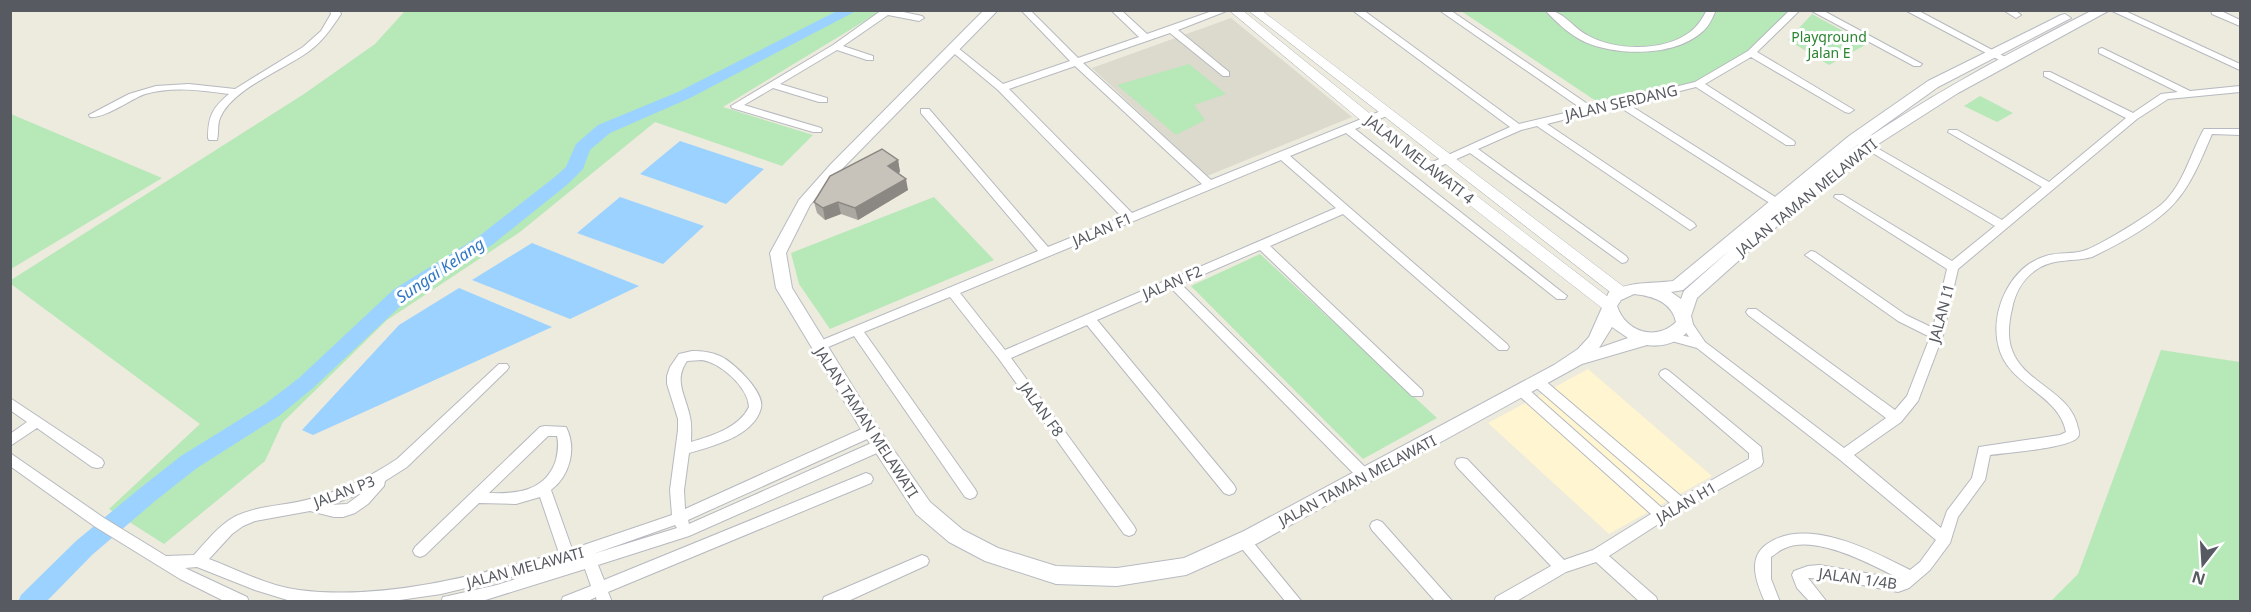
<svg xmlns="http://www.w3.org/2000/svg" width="2251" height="612" font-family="'Noto Sans',sans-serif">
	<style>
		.commercial { fill: #fff5d0 }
		.education { fill: #dcd9cd }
		.green { fill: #b7e8b8 }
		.water { fill: #9bd2ff }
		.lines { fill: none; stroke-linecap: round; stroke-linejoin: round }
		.river { fill: #9bd2ff; fill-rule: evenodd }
		.minor-casing { stroke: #b6b9bf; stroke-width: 2 }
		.tertiary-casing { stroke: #b6b9bf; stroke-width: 1 }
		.secondary-casing { stroke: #b7bbc2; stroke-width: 2 }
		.minor { fill: #fff; fill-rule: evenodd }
		.tertiary { fill: #fff; fill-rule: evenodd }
		.secondary { fill: #fff; fill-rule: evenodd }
		.wall { fill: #aba8a1 }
		.shaded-wall { fill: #8b8883 }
		.building { fill: #c7c3bb; stroke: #8b8883; stroke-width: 1.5 }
		.labels { text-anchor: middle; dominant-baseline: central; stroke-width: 6; stroke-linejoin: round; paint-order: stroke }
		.far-park-label { font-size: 14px; fill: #2c8531; stroke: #fff }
		.street-label { font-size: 15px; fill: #575b61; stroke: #fff }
		.water-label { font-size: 16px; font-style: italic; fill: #3177c4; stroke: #fff }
	</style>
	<rect width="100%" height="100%" fill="#edeade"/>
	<!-- commercial -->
	<path class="commercial" d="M1588 369 1712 476 1609 534 1488 423Z"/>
	<!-- education -->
	<path class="education" d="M1231 18 1352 117 1207 176 1092 68Z"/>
	<!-- green -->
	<path class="green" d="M409 10 881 11 723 107 813 135 782 166 655 122 520 232 387 320 283 422 265 461 164 544 109 509 200 424 11 284V280L304 94 375 44 404 12Z
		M1461 11H1797L1749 54 1701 82 1596 101Z
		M1812 14 1867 44 1829 65 1788 40Z
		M1189 64 1226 94 1194 105 1205 120 1176 135 1117 85Z
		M1980 96 2013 113 1997 122 1964 106Z
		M11 114 162 178 11 269Z
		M934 197 994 260 830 329 799 284 791 253Z
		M1260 254 1437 418 1363 459 1191 286Z
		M2161 350 2240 362V601H2051L2078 574Z"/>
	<!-- water -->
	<path class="water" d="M680 141 764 169 726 204 640 174Z
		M620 197 704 226 663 264 577 233Z
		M532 243 639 286 570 319 472 280Z
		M459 288 552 327 313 435 302 430 399 325Z"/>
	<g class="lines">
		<!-- river -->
		<path class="river" d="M839 10H858L690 98 610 133 590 150 583 169 568 184 492 245 407 300 313 388 279 416 197 468 155 501 92 555 46 602H18L21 595 76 541 139 489 181 456 265 404 299 378 393 290 478 237 556 176 566 167 576 144 598 125 678 92Z"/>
		<defs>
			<path id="minor" d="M330 10H339L341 14C331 29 322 42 308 52 283 70 232 89 220 118 217 125 219 133 217 140H209L208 138C208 117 212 108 229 94 202 90 172 86 145 94 131 99 104 119 90 117L89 115 129 94 156 86 189 84 235 89 303 47 321 31 331 14Z
				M882 10H894L922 16 924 18 919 21 888 15 843 46 873 56V60H867L837 50 780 84 827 98V102H819L773 88 744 105 821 128 822 130 821 132H813L732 108 731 106 833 45Z
				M1021 10H1030L1078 58 1139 37 1111 10H1121L1147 34 1215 10H1229L1178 30 1229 72V76H1223L1170 33 1083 63 1211 180 1381 111H1389V115L1355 129 1567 296 1565 299H1557L1346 133 1290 156 1507 344 1509 347 1507 350H1499L1343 214 1270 246 1422 390 1423 393 1422 396H1412L1260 250 1181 284 1370 472 1372 476 1370 480 1365 481 1360 480 1171 288 1097 320 1234 485 1236 489 1234 493 1229 495 1224 493 1087 325 1011 358 1134 526 1136 530 1134 534 1129 536 1124 534 999 359 950 297 864 332 975 489 977 493 975 497 970 499 965 497 854 336 819 351 815 349 813 346 815 343 1038 251 921 113V109H929L1048 247 1122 217 998 90 950 50 955 47 958 48 1003 84 1070 61ZM1075 66 1202 184 1132 213 1009 89ZM1281 160 1336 208 1174 278H1167L1165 281 1005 350 960 293Z
				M1352 10H1363L1519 124 1582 109 1439 10H1450L1592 107 1695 82 1748 51 1790 10H1800L1757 52 1854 110 1849 113 1845 112 1751 57 1705 84 1794 141 1795 143 1794 145H1786L1696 87 1628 104 1788 205 1790 208 1784 212 1618 106 1547 124 1694 223 1696 226 1690 230 1537 126 1521 130 1478 149 1626 256 1628 259 1626 262 1622 263 1470 153 1434 169H1426L1425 167 1426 165 1510 127Z
				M1545 10C1563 10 1572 27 1587 35 1615 51 1664 52 1690 32 1698 26 1702 19 1707 10H1716C1713 16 1711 22 1707 27 1681 57 1619 57 1585 42 1570 35 1556 22 1545 10Z
				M1810 10H1822L1922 64 1920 66H1914Z
				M1905 10H1917L2011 60 2009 62H2003Z
				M2003 10H2015L2021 15 2016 18Z
				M2110 10H2123L2240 64V70Z
				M2211 10H2219L2240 20V26L2212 14Z
				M2102 48 2190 91 2240 86V92L2168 99 2137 119 1958 269 1943 335 1918 401 1901 422 1854 455 1941 528 1947 511 1972 478 1979 447 2060 435 2066 432C2059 394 2009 386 1999 348 1989 314 2009 269 2043 257 2058 251 2070 255 2083 251 2098 247 2149 215 2162 204 2184 184 2190 154 2204 129H2240V135L2212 134C2202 157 2193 181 2177 200 2159 223 2119 244 2092 257 2074 262 2056 258 2039 268 2024 277 2015 292 2012 309 2009 321 2007 337 2012 350 2024 384 2071 391 2078 428 2079 431 2080 434 2078 437 2071 448 2006 453 1990 455L1985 480 1958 517 1950 543 1930 570 1909 588 1898 592 1832 579 1808 578 1827 602H1810L1797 588 1792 575 1794 571 1808 566 1819 565 1900 579C1871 564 1814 533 1783 549 1778 551 1775 555 1771 557V579L1780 602H1765C1756 582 1747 558 1767 544 1807 516 1873 551 1910 570L1920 562 1936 540 1839 459 1697 348 1668 340 1666 337 1668 334 1672 333 1689 337 1678 320 1684 316 1688 317 1705 342 1844 448 1886 418 1748 315 1746 312 1748 309H1756L1895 410 1907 396 1930 337 1898 321 1805 255 1811 251 1815 252 1906 315 1933 328 1947 269 1834 197 1835 195H1843L1952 261 1995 226 1849 139 1854 136 1858 137 2002 220 2042 187 1948 132 1949 130H1957L2049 182 2126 118 2044 76V72H2050L2133 113 2161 94 2178 92 2099 53V49Z
				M692 351C702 351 711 352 720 356 733 362 765 392 761 408 754 436 713 446 689 453L684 490 685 509 866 427 871 426 876 427 878 431 876 435 688 520 689 524 876 441 881 440 886 441 888 445 886 449 689 536 598 565 604 580 861 475 866 473 871 475 873 479 871 483 608 592 612 602H597L596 597 586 602H561L563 597 591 586 585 569 479 602H441L443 597 448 596 497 585 552 567 441 594 386 602H294L255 590 197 567 185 568 247 597 249 602H226L180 579 94 526 10 466V453L104 518 166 556 194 555C206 542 218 526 234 517 258 505 285 506 310 499 341 491 370 477 397 459L499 364H507L509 367 507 370 407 467 385 481 384 486 368 504 355 513 343 517H334L310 511 255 521 243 526 232 534 209 559C238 570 268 586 299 590 384 601 477 575 559 553L540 497 516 504 479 503 425 555 420 557 415 555 413 551 415 547 540 427 545 426 566 427C577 448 570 476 551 490L572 549 672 515 670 490 678 430V419L667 384V376L670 367 679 354ZM702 360C721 363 748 387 749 407 739 428 711 436 691 442 691 434 692 426 690 417 686 396 673 381 687 361ZM548 436H557C559 445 558 451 556 460 546 491 518 494 489 493ZM362 493 347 504 330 505ZM675 525 677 528 593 554Z
				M1665 369 1669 371 1761 447 1763 462 1761 466 1666 519 1609 556 1656 597 1658 602H1640L1596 562 1566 572 1515 602H1494L1496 597 1551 566 1457 467 1455 463 1457 459 1462 458 1467 459 1564 560 1593 550 1651 514 1517 394 1516 391 1517 388H1527L1662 508 1670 503 1533 385 1532 382 1533 379H1543L1682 497 1749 459V453L1661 377 1659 374 1661 371Z
				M10 398 102 459 104 463 102 467 97 468 92 467 37 428 10 446V434L27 422 10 410Z
				M1377 520 1382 522 1453 602H1436L1372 530 1370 526 1372 522Z
				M1243 534 1248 536 1302 602H1286L1238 544 1236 540 1238 536Z
				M922 555 927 557 929 561 927 565 846 602H822L824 597Z"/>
			<path id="tertiary" d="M1229 10H1242L1374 117 1612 300 1614 304 1612 308H1602L1364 123Z
				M1248 10H1261L1624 287 1626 291 1624 295H1614Z"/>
			<path id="secondary" d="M984 10H998L841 170 810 205 786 253 792 288 877 426 930 502 963 530 998 548 1056 566 1117 568 1184 558 1244 531 1554 365 1578 349 1589 337 1609 292C1633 281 1647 284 1673 281L1849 136 1928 81 2061 15 2065 14 2071 18 1938 87 1843 155C1922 99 2007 54 2093 10H2110L1958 93 1872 148 1804 202 1697 298 1691 316 1693 324C1684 340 1666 348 1647 345L1582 364 1258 543 1186 575 1117 586 1056 584 985 561 949 542 916 514 865 436 776 288 770 253 799 200 831 164ZM1730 250 1684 291 1681 299 1671 292 1683 290ZM1634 294C1653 296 1672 302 1676 322 1657 341 1626 333 1617 306L1621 300ZM1612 327 1628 338 1599 348Z"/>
		</defs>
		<!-- minor casing -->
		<use href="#minor" class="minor-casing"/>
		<!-- tertiary casing -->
		<use href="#tertiary" class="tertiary-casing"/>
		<!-- secondary casing -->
		<use href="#secondary" class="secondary-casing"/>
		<!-- minor -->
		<use href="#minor" class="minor"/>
		<!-- tertiary -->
		<use href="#tertiary" class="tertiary"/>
		<!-- secondary -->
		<use href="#secondary" class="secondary"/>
	</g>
	<!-- wall -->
	<path class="wall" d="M898 160 900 172 898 173 908 190 858 220 841 214 825 220 817 213 814 202Z"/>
	<!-- shaded-wall -->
	<path class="shaded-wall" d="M898 160 900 172 890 178 888 166Z
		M906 179 908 190 858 220 855 208Z
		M838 202 841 214 825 220 823 208Z"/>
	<!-- building -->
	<path class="building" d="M882 149 898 160 888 166 906 179 855 208 838 202 823 208 814 202 830 176Z"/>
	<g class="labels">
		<!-- far-park labels -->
		<g class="far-park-label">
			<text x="1829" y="36">Playground<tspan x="1829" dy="16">Jalan E</tspan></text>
		</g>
		<!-- street labels -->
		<g class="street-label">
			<text transform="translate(1621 102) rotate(-13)">JALAN SERDANG</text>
			<text transform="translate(1420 159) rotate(38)">JALAN MELAWATI 4</text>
			<text transform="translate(1806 197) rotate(-39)">JALAN TAMAN MELAWATI</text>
			<text transform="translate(1102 229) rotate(-23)">JALAN F1</text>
			<text transform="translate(1172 282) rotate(-23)">JALAN F2</text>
			<text transform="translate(1941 313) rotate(-75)">JALAN I1</text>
			<text transform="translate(1042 409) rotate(54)">JALAN F8</text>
			<text transform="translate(867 422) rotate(57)">JALAN TAMAN MELAWATI</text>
			<text transform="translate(1357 480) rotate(-28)">JALAN TAMAN MELAWATI</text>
			<text transform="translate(344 491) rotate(-21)">JALAN P3</text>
			<text transform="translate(1686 502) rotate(-30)">JALAN H1</text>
			<text transform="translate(525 567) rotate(-15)">JALAN MELAWATI</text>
			<text transform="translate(1858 578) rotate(8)">JALAN 1/4B</text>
		</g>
		<!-- water labels -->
		<g class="water-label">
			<text transform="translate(440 270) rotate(-34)">Sungai Kelang</text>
		</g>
	</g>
	<!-- border -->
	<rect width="2251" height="612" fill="none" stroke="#575b61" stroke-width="24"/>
	<!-- north arrow -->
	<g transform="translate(2203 564) rotate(197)" stroke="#ffffff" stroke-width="4.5" paint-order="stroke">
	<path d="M0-4.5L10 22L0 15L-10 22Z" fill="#575b61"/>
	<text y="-9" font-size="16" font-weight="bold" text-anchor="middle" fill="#575b61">N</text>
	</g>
</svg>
